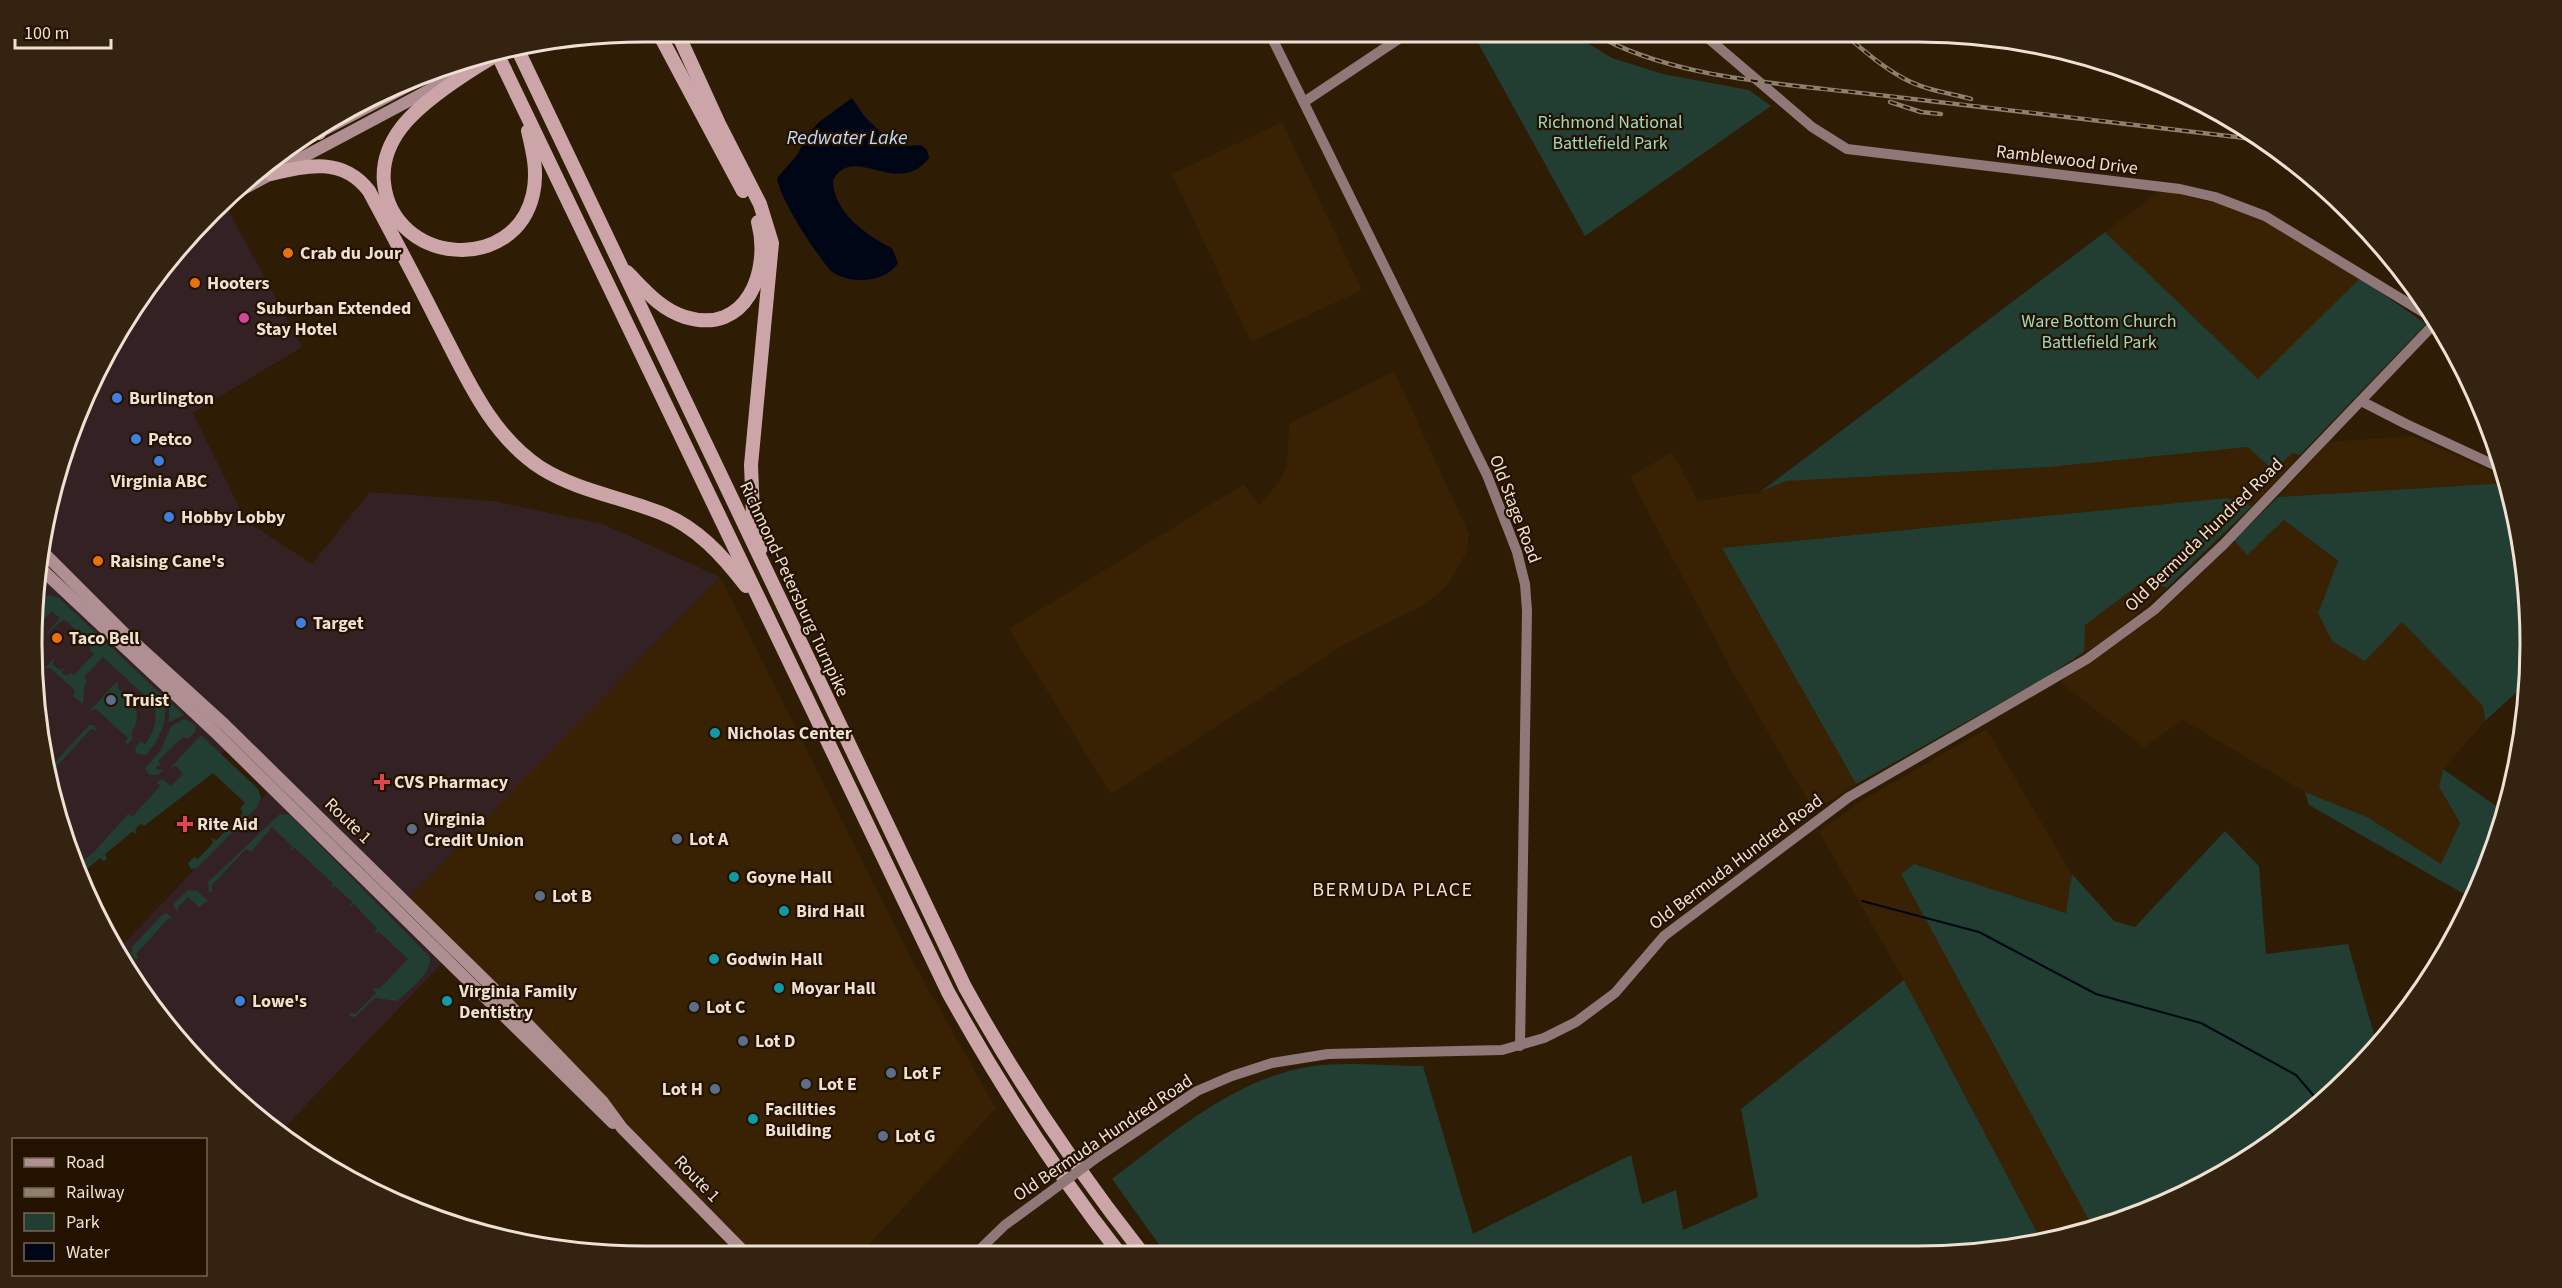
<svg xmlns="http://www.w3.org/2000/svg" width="2562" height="1288" font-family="'Source Sans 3',sans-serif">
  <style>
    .commercial { fill: #342123 }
    .built { fill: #392204 }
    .green { fill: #223d32 }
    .water { fill: #010616 }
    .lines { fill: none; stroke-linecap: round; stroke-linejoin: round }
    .stream { stroke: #010616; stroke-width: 2 }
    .secondary { stroke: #907778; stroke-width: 10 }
    .primary { stroke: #af8f91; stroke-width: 12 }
    .highway { stroke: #cba5a7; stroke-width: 14 }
    .rail-casing { stroke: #8f806d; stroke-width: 4.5 }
    .rail { stroke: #241200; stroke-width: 2; stroke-dasharray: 7; stroke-linecap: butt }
    .secondary-bridge { stroke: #907778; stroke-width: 10 }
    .highway-bridge { stroke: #cba5a7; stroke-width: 14 }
    .food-dot { fill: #e8710a; stroke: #241200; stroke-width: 2 }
    .hotel-dot { fill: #d1479c; stroke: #241200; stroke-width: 2 }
    .shop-dot { fill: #3f7fe0; stroke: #241200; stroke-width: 2 }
    .service-dot { fill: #5c6f8a; stroke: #241200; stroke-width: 2 }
    .culture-dot { fill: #0f9aa8; stroke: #241200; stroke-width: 2 }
    .health-dot { fill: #e0444e; stroke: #241200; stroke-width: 2 }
    .labels { text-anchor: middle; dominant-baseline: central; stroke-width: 4.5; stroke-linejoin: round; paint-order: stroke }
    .park-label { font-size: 18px; fill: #9ed8be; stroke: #241200 }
    .street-label { font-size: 18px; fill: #eee1d3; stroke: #241200 }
    .poi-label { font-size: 18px; font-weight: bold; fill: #eee1d3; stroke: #241200; text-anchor: start }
    .water-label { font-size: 20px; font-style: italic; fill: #c2d9fe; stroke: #241200 }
    .neighbourhood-label { font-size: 20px; letter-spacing: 1.5px; fill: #eee1d3; stroke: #241200 }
    .rim { fill: none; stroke: #eee1d3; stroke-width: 3 }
  </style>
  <rect width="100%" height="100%" fill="#2e1c05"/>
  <polygon class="commercial" points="230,197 227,208 302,347 193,413 246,521 312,564 370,492 493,501 603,524 720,577 407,901 455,950 279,1133 211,1077 158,1017 117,951 267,793 229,747 78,870 52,803 37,724 33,604 43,524 78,410 114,337 184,240"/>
  <g class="built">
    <polygon points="1282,122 1362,290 1251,342 1172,174"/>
    <polygon points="2161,190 2232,207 2277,226 2360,278 2258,379 2105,232"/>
    <polygon points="1394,371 1469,534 1466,553 1447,586 1424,605 1345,644 1111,794 1009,629 1244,484 1259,505 1280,481 1287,466 1289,424"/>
    <polygon points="2412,436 2505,477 2506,483 2278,497 2328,442"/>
    <polygon points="2248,447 2300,455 2252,506 2227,498 1722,548 1856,784 1814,811 1731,669 1630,477 1672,452 1698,501 1760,492 1785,481 2049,467"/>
    <polygon points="2284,520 2338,562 2318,613 2402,622 2483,706 2485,721 2443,769 2439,788 2460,823 2441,865 2367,817 2305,792 2183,720 2144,747 2061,683 2064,677 2234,540 2247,554"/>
    <polygon points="720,577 914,964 996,1108 860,1254 749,1255 406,901"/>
    <polygon points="2145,580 2167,588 2100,644 2084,652 2084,625"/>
    <polygon points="1986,729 2072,874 2067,913 1914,864 1901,874 2092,1226 2041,1240 1904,980 1819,832 1858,803"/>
  </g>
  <g class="green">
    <polygon points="1472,32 1569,32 1612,58 1663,74 1749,90 1771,106 1585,236"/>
    <polygon points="2105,232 2258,379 2360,278 2426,324 2300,455 2292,453 2274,471 2248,447 2049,467 1786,481 1760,492"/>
    <polygon points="2506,483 2525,564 2529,681 2485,721 2483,706 2402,622 2365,661 2332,641 2318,613 2338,561 2284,520 2247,555 2234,540 2278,497"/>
    <polygon points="2227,498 2252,506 2167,588 2145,580 2085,625 2084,652 2048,676 1856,784 1722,548"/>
    <path d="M50 595 58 597 163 696C170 718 160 739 146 755L137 754 135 748 140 741 145 744C154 733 157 721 155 707H150L142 693 103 657 84 677 87 681 84 687 83 704 73 696 75 690 50 668 44 669 54 658 53 664 59 670 65 668 61 672 67 676 70 673 74 675 94 654 90 650 91 644 65 620 60 622 43 638 60 618 52 611 38 626 40 631 34 632C33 618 35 600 50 595Z"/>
    <path d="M118 682V688C134 701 144 715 131 734L133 738 127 745 125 742 128 738 96 709 90 711 114 684Z"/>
    <polygon points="170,702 184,715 169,722 169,703"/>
    <polygon points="185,719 196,725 195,732 188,739 183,737 158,761 161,765 156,767 156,769 163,770 158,775 149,775 145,768 161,750 171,726"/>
    <polygon points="89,725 93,725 97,731 91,729 47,777 46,772"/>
    <polygon points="201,735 258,789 261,798 258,806 197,868 191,869 188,863 194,857 198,859 213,843 211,838 217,840 228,828 226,823 231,825 243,813 240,808 245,803 213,773 144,826 141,824 135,829 137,834 132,832 105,854 107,859 104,861 100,858 80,875 76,866 94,852 128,814 133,816 160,786 157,782 163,779 171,786 183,774 176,766 170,768"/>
    <polygon points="2443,769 2506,813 2472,902 2471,898 2309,805 2305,792 2367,817 2441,864 2460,823 2439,787"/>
    <path d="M280 814 290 815 429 956C435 972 407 991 397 1001L375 998 355 1017 349 1016 351 1012 355 1014 376 993 373 988 379 989 408 959 379 932 374 934 377 929 354 904 349 907 352 902 335 886 331 889 333 884 295 848 290 851 292 846 272 827 251 852 246 849 211 886 213 892H209L208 882Z"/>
    <polygon points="2225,831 2259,866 2266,954 2348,944 2378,1048 2291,1130 2152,1210 2092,1226 1901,874 1914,864 2066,913 2072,874 2114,921 2135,927"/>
    <polygon points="188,890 197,891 208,901 199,907 188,897 178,907 178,913 173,904"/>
    <polygon points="167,913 174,920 169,918 136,954 138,957 135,959 131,954 133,946 162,915"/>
    <path d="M1904 980 2041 1240 1998 1251 1166 1254 1112 1179C1175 1132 1240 1073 1322 1065 1355 1062 1390 1066 1423 1066L1473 1234 1631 1155 1642 1204 1676 1190 1683 1230 1758 1197 1741 1109Z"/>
  </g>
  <path class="water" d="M852 98 865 117 888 139 904 146 921 145 927 150 929 158C897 199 854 142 833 180 833 212 866 235 892 248L898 263C886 283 849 285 831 271 816 254 780 200 777 178L797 155 808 134 819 122Z"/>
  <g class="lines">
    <polyline class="stream" points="1862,901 1979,932 2096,994 2201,1023 2296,1075 2320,1103"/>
    <g class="secondary">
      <polyline points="1269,32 1487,475 1517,552 1525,584 1527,611 1520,1046"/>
      <polyline points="1702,33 1812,127 1847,149 2180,189 2215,197 2265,216 2436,320"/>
      <polyline points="1304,102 1409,32"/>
      <polyline points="2361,401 2406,424 2503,469"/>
      <polyline points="1099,1156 1197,1091 1232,1076 1272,1063 1328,1054 1502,1050 1544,1038 1576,1022 1615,993 1664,936 1849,797 2087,659 2154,610 2224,544 2437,321"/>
      <polyline points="975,1254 1005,1225 1046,1195"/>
    </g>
    <g class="primary">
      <polyline points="272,157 425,77"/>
      <polyline points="232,195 448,80"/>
      <polyline points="40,549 125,634 224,724 491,986 603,1102 622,1128 747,1255"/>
      <polyline points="38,566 214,731 613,1123"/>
    </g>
    <g class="highway">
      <polyline points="658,32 743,191"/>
      <polyline points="677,32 719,124 760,204 772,243 751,465 753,514 761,548"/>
      <path d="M516 46 965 987C1017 1081 1076 1169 1143 1254"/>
      <path d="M511 47C479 64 423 99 401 128 389 144 382 163 384 183 393 265 515 275 533 194 538 172 533 152 528 131"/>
      <path d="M505 70 948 992C999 1084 1055 1171 1120 1254"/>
      <polyline points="416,78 425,77 453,63"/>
      <polyline points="319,133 331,118"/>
      <path d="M271 174C308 165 343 157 369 191 392 234 415 277 437 321 465 374 489 434 541 468 578 491 621 497 661 513 697 527 723 556 746 586"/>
      <path d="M627 272C645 290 660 309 685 317 747 336 771 270 758 222"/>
    </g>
    <defs>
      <g id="rail">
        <path d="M1591 32C1674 81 1792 84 1887 96 2012 110 2137 125 2262 140"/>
        <path d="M1843 33C1862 49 1881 66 1903 78 1924 90 1949 93 1971 99"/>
        <polyline points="1890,102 1921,112 1941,114"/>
      </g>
    </defs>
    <use href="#rail" class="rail-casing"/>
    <use href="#rail" class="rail"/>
    <polyline class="secondary-bridge" points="1046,1195 1099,1156"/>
    <polyline class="highway-bridge" points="496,51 505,70"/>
  </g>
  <g class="food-dot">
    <circle cx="288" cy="253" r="6"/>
    <circle cx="195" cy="283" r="6"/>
    <circle cx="98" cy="561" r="6"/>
    <circle cx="57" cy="638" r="6"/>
  </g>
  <circle class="hotel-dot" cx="244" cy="318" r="6"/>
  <g class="shop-dot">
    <circle cx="117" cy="398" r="6"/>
    <circle cx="136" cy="439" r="6"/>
    <circle cx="159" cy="461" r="6"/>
    <circle cx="169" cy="517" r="6"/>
    <circle cx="301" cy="623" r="6"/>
    <circle cx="240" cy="1001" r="6"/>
  </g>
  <g class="service-dot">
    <circle cx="111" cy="700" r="6"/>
    <circle cx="412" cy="829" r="6"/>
    <circle cx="677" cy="839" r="6"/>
    <circle cx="540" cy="896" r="6"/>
    <circle cx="694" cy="1007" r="6"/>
    <circle cx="743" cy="1041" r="6"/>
    <circle cx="891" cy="1073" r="6"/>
    <circle cx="806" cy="1084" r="6"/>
    <circle cx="715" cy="1089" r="6"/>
    <circle cx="883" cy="1136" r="6"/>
  </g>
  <g class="culture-dot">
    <circle cx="715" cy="733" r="6"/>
    <circle cx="734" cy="877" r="6"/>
    <circle cx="784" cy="911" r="6"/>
    <circle cx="714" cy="959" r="6"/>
    <circle cx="779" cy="988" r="6"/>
    <circle cx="447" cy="1001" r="6"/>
    <circle cx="753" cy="1119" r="6"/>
  </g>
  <g class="health-dot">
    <path d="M379 773h6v6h6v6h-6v6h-6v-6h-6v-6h6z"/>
    <path d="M182 815h6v6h6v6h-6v6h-6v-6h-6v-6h6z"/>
  </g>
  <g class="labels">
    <g class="park-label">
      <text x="1610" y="122">Richmond National<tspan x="1610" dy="21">Battlefield Park</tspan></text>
      <text x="2099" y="321">Ware Bottom Church<tspan x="2099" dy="21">Battlefield Park</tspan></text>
    </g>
    <g class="street-label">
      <text transform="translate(2067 160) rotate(7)">Ramblewood Drive</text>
      <text transform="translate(1515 509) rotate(69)">Old Stage Road</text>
      <text transform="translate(2204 535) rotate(-44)">Old Bermuda Hundred Road</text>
      <text transform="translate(794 589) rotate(65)">Richmond-Petersburg Turnpike</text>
      <text transform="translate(348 821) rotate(44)">Route 1</text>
      <text transform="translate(1736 862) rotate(-37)">Old Bermuda Hundred Road</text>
      <text transform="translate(1103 1138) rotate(-34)">Old Bermuda Hundred Road</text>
      <text transform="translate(697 1179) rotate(46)">Route 1</text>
    </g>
    <g class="poi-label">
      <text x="300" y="253">Crab du Jour</text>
      <text x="207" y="283">Hooters</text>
      <text x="256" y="308">Suburban Extended<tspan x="256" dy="21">Stay Hotel</tspan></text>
      <text x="129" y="398">Burlington</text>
      <text x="148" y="439">Petco</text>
      <text x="159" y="481" text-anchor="middle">Virginia ABC</text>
      <text x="181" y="517">Hobby Lobby</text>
      <text x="110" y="561">Raising Cane's</text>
      <text x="313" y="623">Target</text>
      <text x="69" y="638">Taco Bell</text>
      <text x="123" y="700">Truist</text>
      <text x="727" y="733">Nicholas Center</text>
      <text x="394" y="782">CVS Pharmacy</text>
      <text x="424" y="819">Virginia<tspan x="424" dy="21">Credit Union</tspan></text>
      <text x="197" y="824">Rite Aid</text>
      <text x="689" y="839">Lot A</text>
      <text x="746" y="877">Goyne Hall</text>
      <text x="552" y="896">Lot B</text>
      <text x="796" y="911">Bird Hall</text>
      <text x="726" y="959">Godwin Hall</text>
      <text x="791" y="988">Moyar Hall</text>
      <text x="459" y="991">Virginia Family<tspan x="459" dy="21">Dentistry</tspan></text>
      <text x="252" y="1001">Lowe's</text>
      <text x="706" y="1007">Lot C</text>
      <text x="755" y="1041">Lot D</text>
      <text x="903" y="1073">Lot F</text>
      <text x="818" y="1084">Lot E</text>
      <text x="703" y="1089" text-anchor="end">Lot H</text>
      <text x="765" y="1109">Facilities<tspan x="765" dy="21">Building</tspan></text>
      <text x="895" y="1136">Lot G</text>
    </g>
    <g class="water-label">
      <text x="847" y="138">Redwater Lake</text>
    </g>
    <g class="neighbourhood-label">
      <text x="1393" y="890">BERMUDA PLACE</text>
    </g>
  </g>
  <path d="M0 0H2562V1288H0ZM644 42H1918A602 602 0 0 1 2520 644V644A602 602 0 0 1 1918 1246H644A602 602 0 0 1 42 644V644A602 602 0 0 1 644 42Z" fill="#342311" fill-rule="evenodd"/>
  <path class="rim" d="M644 42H1918A602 602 0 0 1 2520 644V644A602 602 0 0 1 1918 1246H644A602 602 0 0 1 42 644V644A602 602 0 0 1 644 42Z"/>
  <rect x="12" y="1138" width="195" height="138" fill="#241200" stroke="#756554" stroke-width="1.5"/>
  <rect x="24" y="1158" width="30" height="9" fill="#af8f91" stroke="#756554" stroke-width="1.5"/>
  <text x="66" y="1168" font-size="18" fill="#eee1d3">Road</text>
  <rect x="24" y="1188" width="30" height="9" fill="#8f806d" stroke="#756554" stroke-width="1.5"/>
  <text x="66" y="1198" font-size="18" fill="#eee1d3">Railway</text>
  <rect x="24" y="1213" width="30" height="18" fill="#223d32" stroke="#756554" stroke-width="1.5"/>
  <text x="66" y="1228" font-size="18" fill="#eee1d3">Park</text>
  <rect x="24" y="1243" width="30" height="18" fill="#010616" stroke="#756554" stroke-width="1.5"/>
  <text x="66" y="1258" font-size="18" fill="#eee1d3">Water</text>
  <path d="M15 39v9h96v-9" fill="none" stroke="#eee1d3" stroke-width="3"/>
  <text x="24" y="39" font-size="18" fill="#eee1d3" stroke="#241200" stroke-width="4.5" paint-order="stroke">100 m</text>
</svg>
